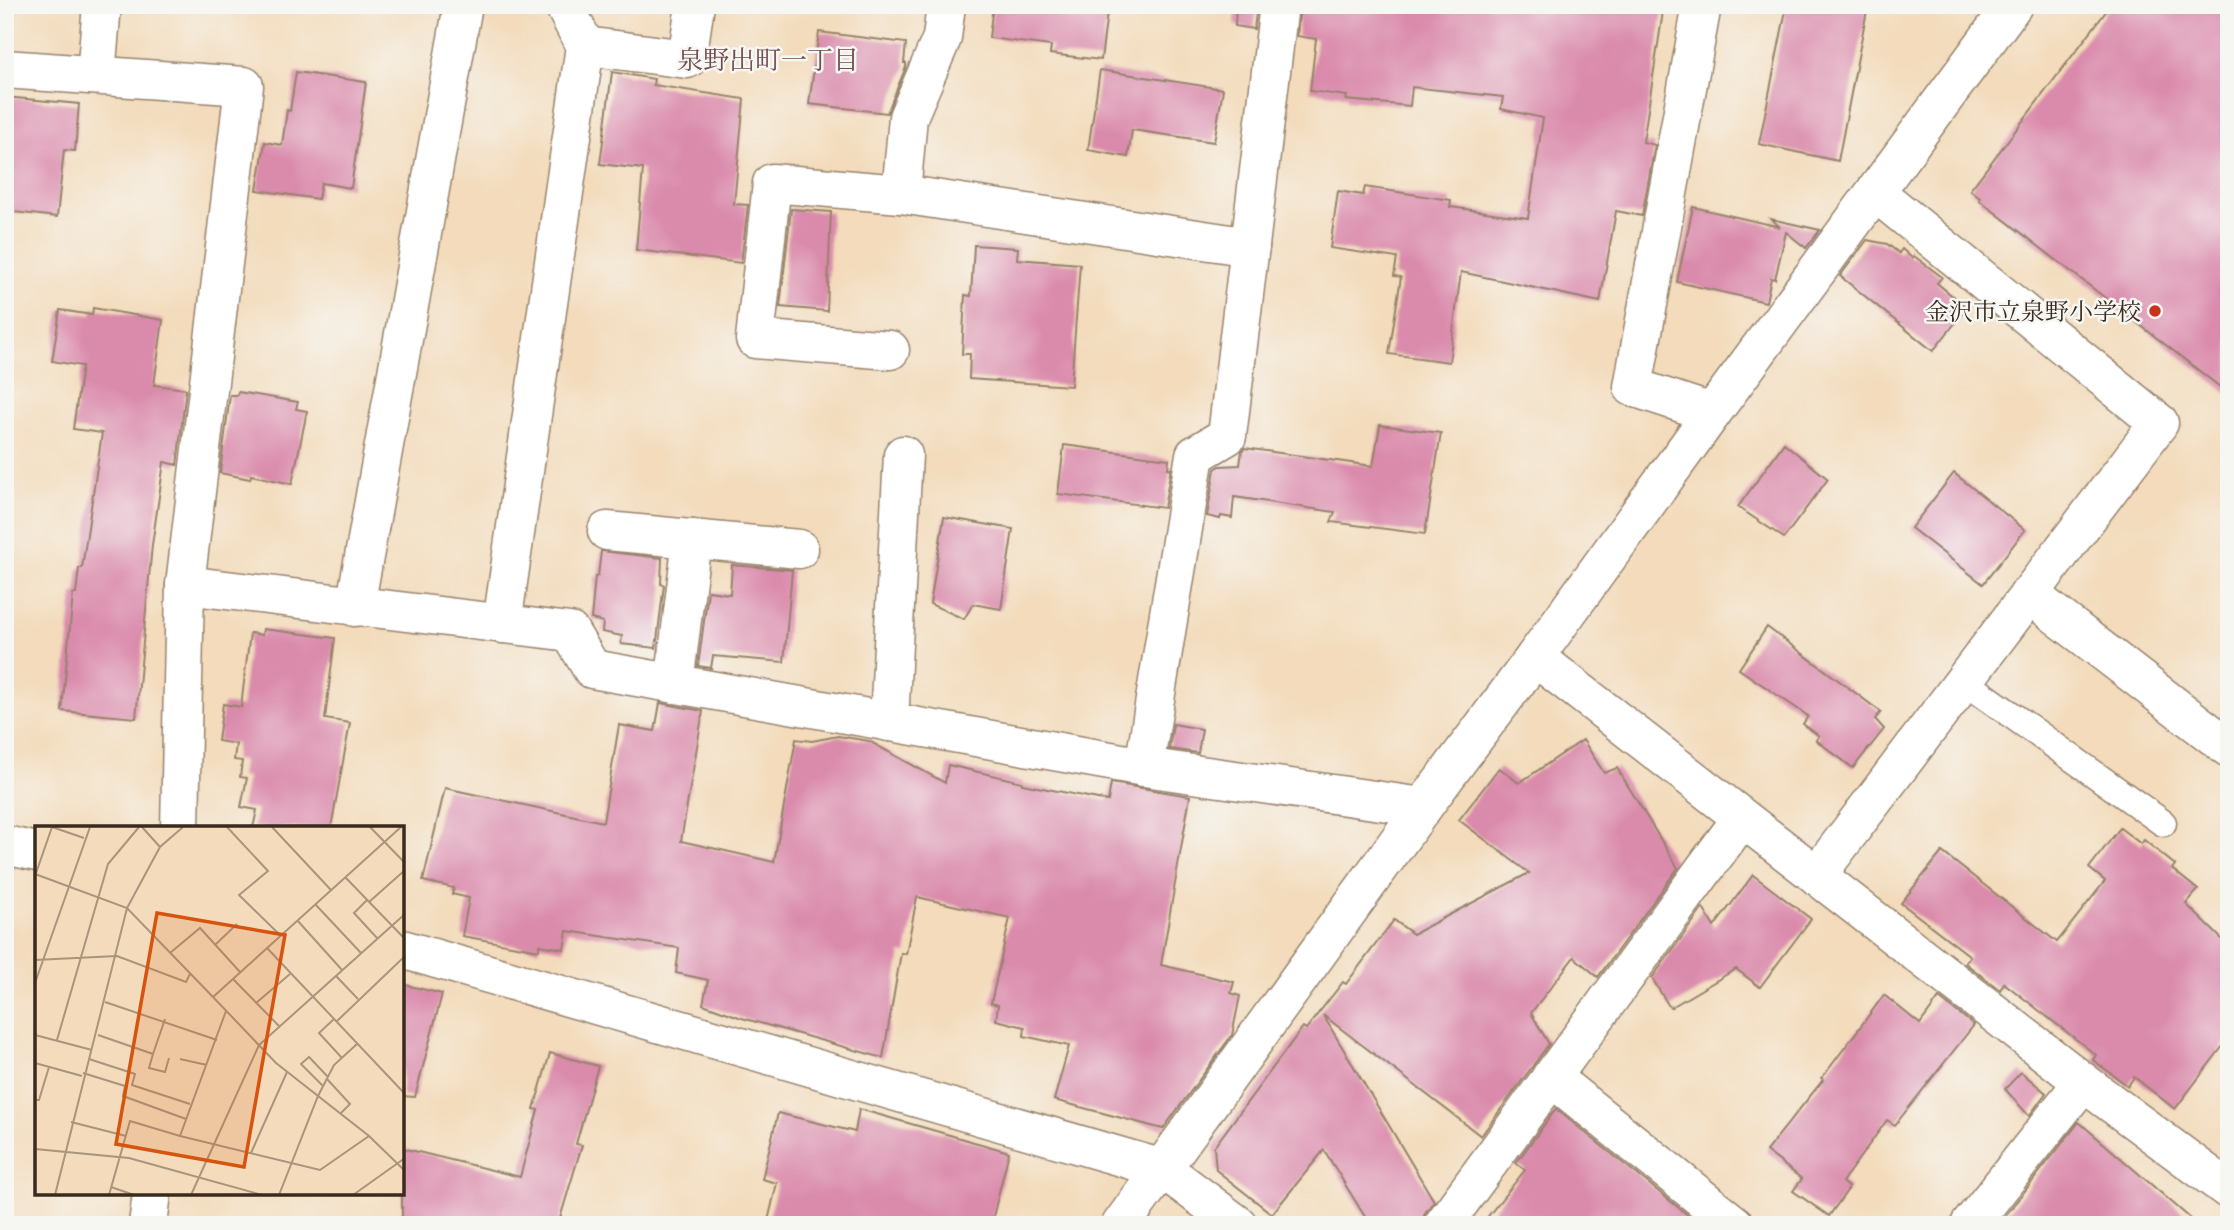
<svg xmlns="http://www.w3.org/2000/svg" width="2234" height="1230" font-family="'Gentium Book Plus','Noto Serif JP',serif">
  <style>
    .building { fill: #da8aab }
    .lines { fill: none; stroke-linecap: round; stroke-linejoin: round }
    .service-casing { stroke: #97826c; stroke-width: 29 }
    .minor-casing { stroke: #97826c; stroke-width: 41 }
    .service { stroke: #fff; stroke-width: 26 }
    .minor { stroke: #fff; stroke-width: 38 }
    .poi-dot { fill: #c8321e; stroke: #f6f6f2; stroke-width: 2.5 }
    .labels { text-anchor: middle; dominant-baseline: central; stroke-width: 5; stroke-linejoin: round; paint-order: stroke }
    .poi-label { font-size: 24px; fill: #3b2a1e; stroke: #f6f6f2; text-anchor: end }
    .neighbourhood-label { font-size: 26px; fill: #734c4f; stroke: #f6f6f2 }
    .inset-road { fill: none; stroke: #a9947c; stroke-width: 2 }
    .view { fill: #d7540e; fill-opacity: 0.15; stroke: #d7540e; stroke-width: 3.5 }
    .inset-edge { fill: none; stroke: #3b2a1e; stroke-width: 3.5 }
  </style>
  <rect width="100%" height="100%" fill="#f6f6f2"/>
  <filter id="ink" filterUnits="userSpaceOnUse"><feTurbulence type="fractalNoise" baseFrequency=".0143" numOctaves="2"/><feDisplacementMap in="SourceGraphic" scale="14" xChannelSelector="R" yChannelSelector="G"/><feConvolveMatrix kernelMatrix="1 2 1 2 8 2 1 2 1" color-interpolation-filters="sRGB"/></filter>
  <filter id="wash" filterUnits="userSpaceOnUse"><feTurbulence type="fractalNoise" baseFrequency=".00686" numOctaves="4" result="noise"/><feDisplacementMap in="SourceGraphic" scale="28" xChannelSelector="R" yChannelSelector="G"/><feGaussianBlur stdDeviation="1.57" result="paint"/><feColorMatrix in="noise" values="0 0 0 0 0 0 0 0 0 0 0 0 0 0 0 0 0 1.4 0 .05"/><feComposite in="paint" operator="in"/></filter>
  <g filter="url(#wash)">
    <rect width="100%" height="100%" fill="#f3dbbb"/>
    <g id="blocks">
      <g class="building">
        <polygon points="993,5 1108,5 1101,60 1050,54 1051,46 989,38"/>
        <polygon points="1236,5 1257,5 1254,29 1235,26"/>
        <polygon points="1300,5 1664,5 1643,142 1655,145 1642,216 1616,211 1600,302 1461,272 1449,362 1389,354 1401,277 1394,276 1397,258 1330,248 1338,191 1363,195 1365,187 1451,200 1450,207 1528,218 1543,118 1501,109 1503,97 1412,87 1410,106 1346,100 1347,96 1310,91 1316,39 1297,36"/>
        <polygon points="1787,5 1868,5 1838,161 1759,144"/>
        <polygon points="2111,5 2229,5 2229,394 1979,200 1980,198 1970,190"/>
        <polygon points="819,32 906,43 904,63 906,63 906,67 887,113 809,104"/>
        <polygon points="1100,70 1223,89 1214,142 1132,130 1128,157 1088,150"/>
        <polygon points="296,72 366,82 351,188 321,183 318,199 257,190 265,142 282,145 287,110 290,111"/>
        <polygon points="612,72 654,79 653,85 744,99 734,204 748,205 741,263 636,250 643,169 600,164"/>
        <polygon points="5,97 79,104 75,151 64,150 57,217 5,211"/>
        <polygon points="1693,207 1780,227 1771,219 1820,230 1806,248 1786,232 1775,279 1771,278 1766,302 1677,282"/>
        <polygon points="791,209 831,212 827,311 780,307"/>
        <polygon points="1867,240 1887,244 1899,253 1902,249 1912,258 1914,256 1942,277 1937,283 1967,308 1933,351 1840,276"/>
        <polygon points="974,245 1018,248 1017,259 1080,264 1071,386 969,379 970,354 962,354 965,295 971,296"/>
        <polygon points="93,308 163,320 154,385 186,389 177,465 164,462 152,545 136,718 62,711 73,594 76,594 79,568 82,568 102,433 73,429 82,366 52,361 60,310 92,315"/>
        <polygon points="238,392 298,402 296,409 307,411 292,484 251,475 250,479 220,473 230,395 237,395"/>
        <polygon points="1380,425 1441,433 1425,534 1331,522 1335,512 1234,497 1232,518 1221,516 1220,519 1207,516 1215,469 1220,466 1240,465 1242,451 1245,448 1373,466"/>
        <polygon points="1784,443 1828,479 1784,538 1738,507"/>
        <polygon points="1064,445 1169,459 1168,468 1171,468 1164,508 1058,494"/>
        <polygon points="1954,473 2025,530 1983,584 1911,528"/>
        <polygon points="944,517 1013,529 1001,609 973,604 964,619 930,604"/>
        <polygon points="601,551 662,558 661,584 664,585 656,648 621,644 622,636 602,632 603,622 591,619 595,577 598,576"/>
        <polygon points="732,565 792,570 784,662 713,656 711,668 698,666 708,591 730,594"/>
        <polygon points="1767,627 1881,712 1875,719 1884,729 1853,768 1816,740 1819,736 1803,724 1808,716 1739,669"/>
        <polygon points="263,629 335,638 325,719 350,723 331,828 253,828 257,810 241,807 247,778 240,777 242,761 234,760 236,744 218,741 223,704 241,707 250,633 262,635"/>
        <polygon points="660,703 703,711 681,841 774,862 796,739 812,741 838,736 869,741 945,783 948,765 1022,782 1022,784 1108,801 1111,783 1190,796 1161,965 1234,982 1231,993 1240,996 1232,1035 1163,1129 1054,1100 1069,1046 1024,1036 1025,1027 996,1020 998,1005 991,1003 1010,918 917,897 906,954 901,953 883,1058 742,1018 703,1004 708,980 676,973 679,948 567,931 564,949 539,945 539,950 462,936 469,898 452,894 454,888 423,881 445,788 603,822 619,725 655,731"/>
        <polygon points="1173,724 1202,729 1198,753 1169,749"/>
        <polygon points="1583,740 1604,773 1617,768 1678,868 1598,977 1574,957 1531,1013 1549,1044 1481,1136 1323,1015 1434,1201 1425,1213 1421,1225 1370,1225 1324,1150 1272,1214 1216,1170 1214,1147 1303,1027 1306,1029 1343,982 1346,984 1394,920 1413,934 1529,873 1459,820 1499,768 1519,783"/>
        <polygon points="2120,828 2141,844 2144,840 2175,865 2172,869 2198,890 2186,904 2229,946 2229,1038 2175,1109 2134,1077 2128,1086 2093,1060 2096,1055 2004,983 2000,990 1965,963 1970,956 1901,903 1942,852 2057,942 2105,881 2089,868"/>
        <polygon points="1753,875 1811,919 1760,987 1736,969 1670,1008 1652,978 1703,908 1714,927"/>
        <polygon points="402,984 442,994 415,1097 402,1096"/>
        <polygon points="1884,995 1920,1024 1939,998 1974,1025 1895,1125 1887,1120 1842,1182 1849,1188 1829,1216 1793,1191 1802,1179 1766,1151 1823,1080 1822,1078"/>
        <polygon points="550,1053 598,1066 576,1144 582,1145 558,1225 402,1225 402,1148 520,1177 538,1110 534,1109"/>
        <polygon points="2021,1072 2046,1093 2029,1116 2005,1089"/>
        <polygon points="859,1109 1009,1152 991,1225 767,1225 777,1183 762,1179 778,1113 855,1132"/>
        <polygon points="1556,1109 1700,1225 1481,1225 1525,1170 1516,1163"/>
        <polygon points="2079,1122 2198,1225 1998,1225"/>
      </g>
    </g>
  </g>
  <g filter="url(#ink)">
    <use href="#blocks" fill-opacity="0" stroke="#97826c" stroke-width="2"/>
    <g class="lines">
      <defs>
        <polyline id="service" points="1964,681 2163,823"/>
        <g id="minor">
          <polyline points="564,5 585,46"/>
          <polyline points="1702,5 1633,387 1712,413"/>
          <polyline points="2013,5 1712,413 1535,657 2083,1082 2229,1190"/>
          <polyline points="5,69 244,86 185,585"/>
          <polyline points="96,75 102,5"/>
          <polyline points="901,194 1250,247"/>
          <polyline points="890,350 755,339 772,183 901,194 908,117 942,38 946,5"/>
          <polyline points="607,531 799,549"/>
          <polyline points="2029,594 2229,748"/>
          <polyline points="355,607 463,5"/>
          <polyline points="502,624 585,46 687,59 695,5"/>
          <polyline points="674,684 692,539"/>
          <polyline points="889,722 903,455"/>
          <polyline points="1144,767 1195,455 1227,436 1279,5"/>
          <polyline points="180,828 185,585 570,632 592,669 1144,767 1423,807"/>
          <polyline points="5,845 37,852"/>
          <polyline points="1817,875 2159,423 1875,192"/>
          <polyline points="402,949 1163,1169 1238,1225"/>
          <polyline points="1551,1077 1735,1225"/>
          <polyline points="148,1225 152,1193"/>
          <polyline points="1121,1225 1423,807 1535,657"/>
          <polyline points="1443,1225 1742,818"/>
          <polyline points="1970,1225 2083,1082"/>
        </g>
      </defs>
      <use href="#service" class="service-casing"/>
      <use href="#minor" class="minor-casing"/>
      <use href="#service" class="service"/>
      <use href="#minor" class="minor"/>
    </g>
  </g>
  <circle class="poi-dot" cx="2155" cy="311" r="7"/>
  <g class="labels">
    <g class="poi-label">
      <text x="2141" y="311">金沢市立泉野小学校</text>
    </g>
    <g class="neighbourhood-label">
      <text x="768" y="59">泉野出町一丁目</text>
    </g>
  </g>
  <g transform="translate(35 826)">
    <rect width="369" height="369" fill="#f3dbbb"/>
    <path class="inset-road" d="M17 1 49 12M107 1 125 21M192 1 233 45 204 69 245 109M237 1 296 64M335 1 370 37M0 48 92 82 178 171 366 1M0 50 17 1M311 52 370 113M332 74 319 87 342 112M334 76 370 44M280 78 326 127M262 94 307 144M180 119 202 98M232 122 370 268M135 127 165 102 205 146M0 134 82 130 151 156 155 148M301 150 323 173M198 153 244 200M0 157 55 1M178 171 241 237 334 310 285 344 145 310 191 185M70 176 182 214M221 177 255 148M299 193 284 207 307 232M301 196 370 130M0 209 57 224M63 209 118 228 114 242 130 246 134 232M22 214 73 38 104 1M118 228 130 193M54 233 100 248 97 259 155 278M145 233 172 239M0 237 47 250M48 247 90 260 88 270 151 293M292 253 315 278 305 288M288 260 266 238 274 231 293 251M0 274H4L14 241M36 296 91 310M334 310 370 345M0 323 94 332 227 369M216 327 252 246M76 361 99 369M20 369 92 82 125 21 148 1M74 369 95 295 145 310M156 369 224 219 370 88M244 369 283 270 299 239 322 218M318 369 370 332"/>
    <path class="view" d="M122 87 250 109 209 341 81 318Z"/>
    <rect width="369" height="369" class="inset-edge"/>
  </g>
  <rect width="2234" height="1230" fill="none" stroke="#f6f6f2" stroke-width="28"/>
</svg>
